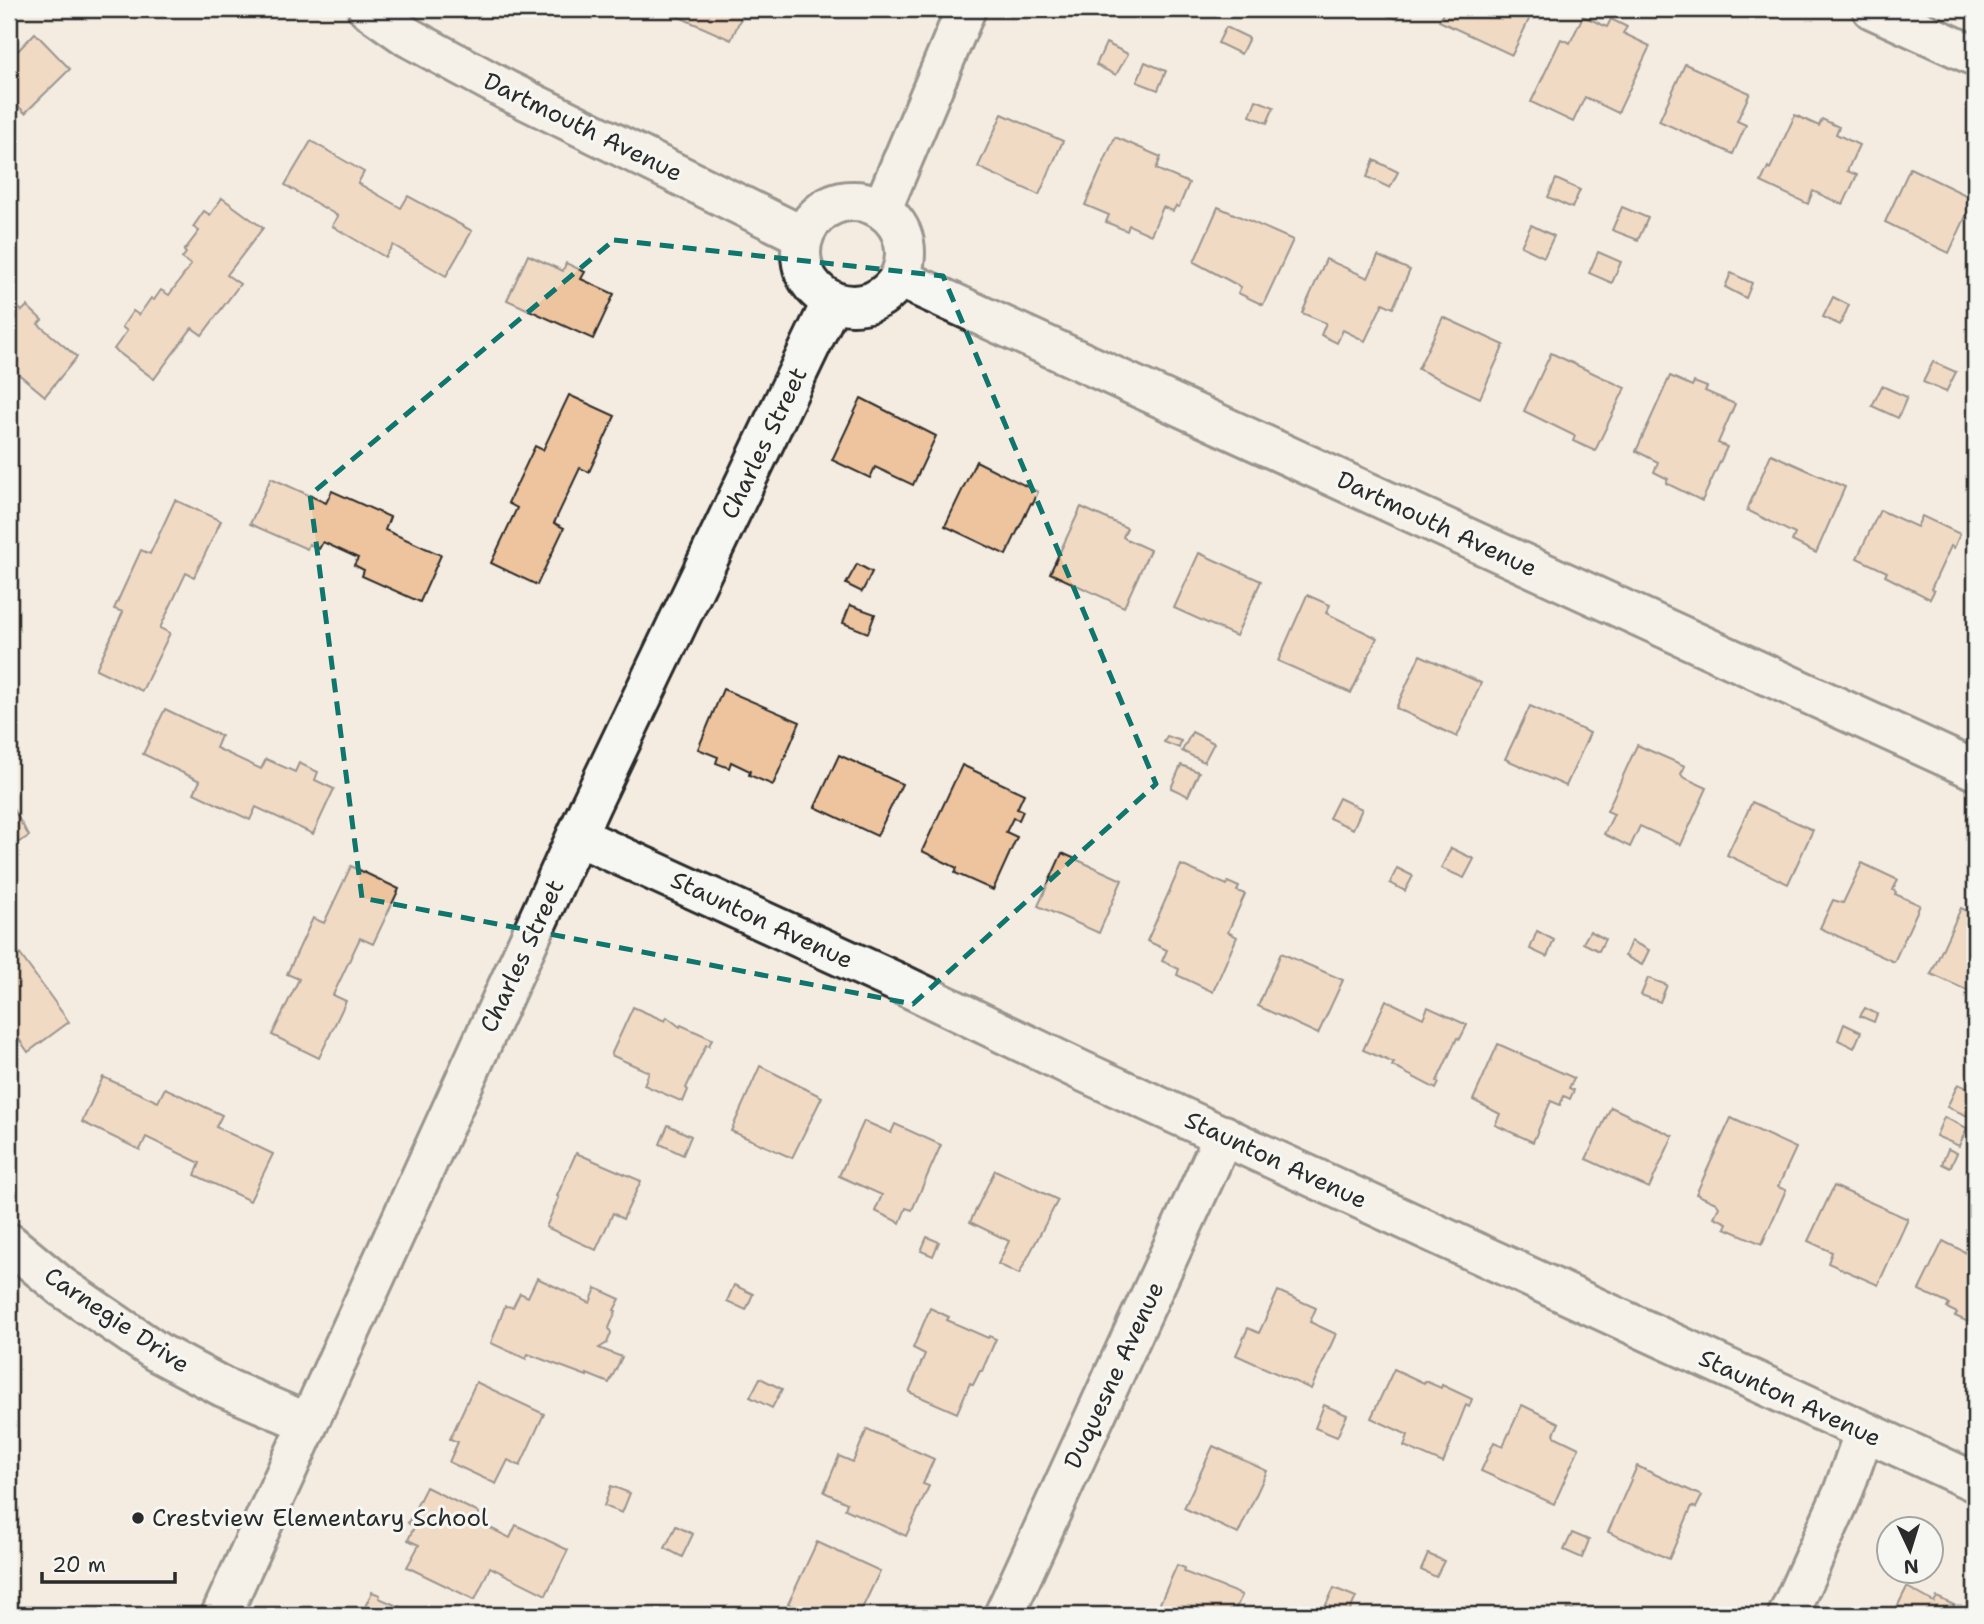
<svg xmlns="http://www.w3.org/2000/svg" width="1984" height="1624" font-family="'Shantell Sans',sans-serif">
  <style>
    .building { fill: #edc49d; stroke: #2b2b2b; stroke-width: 2 }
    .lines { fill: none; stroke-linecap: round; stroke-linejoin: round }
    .minor-casing { stroke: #2b2b2b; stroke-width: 44 }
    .minor { stroke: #f6f6f2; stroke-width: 38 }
    .marked { fill: none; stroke: #0f766e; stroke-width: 5; stroke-dasharray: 14 9; stroke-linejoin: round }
    .poi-dot { fill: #2b2b2b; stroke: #f6f6f2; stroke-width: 2.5 }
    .labels { text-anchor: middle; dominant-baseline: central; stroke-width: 6; stroke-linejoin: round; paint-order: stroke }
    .street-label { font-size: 24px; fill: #2b2b2b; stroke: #f6f6f2 }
    .poi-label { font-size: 24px; fill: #2b2b2b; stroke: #f6f6f2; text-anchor: start }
  </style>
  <rect width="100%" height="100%" fill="#f4ece1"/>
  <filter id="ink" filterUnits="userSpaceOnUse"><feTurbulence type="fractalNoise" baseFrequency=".0143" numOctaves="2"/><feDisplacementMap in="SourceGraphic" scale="14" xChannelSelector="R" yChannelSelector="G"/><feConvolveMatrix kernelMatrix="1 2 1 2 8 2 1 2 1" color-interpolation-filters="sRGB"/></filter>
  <g filter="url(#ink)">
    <g class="building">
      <polygon points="661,9 745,9 731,40"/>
      <polygon points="1371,9 1401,9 1397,19"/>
      <polygon points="1445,9 1534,9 1512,55 1439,21"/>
      <polygon points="1583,16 1607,27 1611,19 1627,27 1623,33 1650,46 1618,113 1585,97 1573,122 1531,102 1561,39 1570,43"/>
      <polygon points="1226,27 1249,38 1241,54 1218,43"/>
      <polygon points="35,33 70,69 25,113 15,103 9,110 9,60"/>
      <polygon points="1106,43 1128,54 1116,75 1096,65"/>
      <polygon points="1145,62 1166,71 1158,90 1137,82"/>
      <polygon points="1685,64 1750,93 1737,121 1746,125 1733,154 1659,121"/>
      <polygon points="1256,100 1274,107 1267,123 1250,116"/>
      <polygon points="1002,114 1063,141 1039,195 978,167"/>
      <polygon points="1795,115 1819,126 1822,119 1839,127 1836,134 1859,145 1847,171 1857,175 1843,205 1813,191 1808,204 1761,182 1768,167 1770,169"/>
      <polygon points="1115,137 1161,157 1156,169 1189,183 1179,207 1176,206 1173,211 1163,207 1151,235 1129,225 1127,231 1106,222 1109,215 1085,205"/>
      <polygon points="311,141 364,172 358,183 401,208 408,196 472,231 446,276 393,245 385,257 332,226 338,216 285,185"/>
      <polygon points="1374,160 1398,172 1390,188 1367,177"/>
      <polygon points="1910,168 1974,199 1949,253 1885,222"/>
      <polygon points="1556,179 1580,190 1572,208 1548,197"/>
      <polygon points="222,198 263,228 227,275 240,284 202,335 192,328 154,379 114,349 127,331 122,327 133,311 139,315 151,298 154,300 161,290 169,295 191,265 182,258 186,253 184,251 199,231 193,227 204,211 210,215"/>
      <polygon points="1218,207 1293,240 1263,305 1238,293 1241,287 1194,262"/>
      <polygon points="1622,207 1648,218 1638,240 1612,230"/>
      <polygon points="1531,225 1554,236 1544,257 1521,246"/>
      <polygon points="1598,252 1621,262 1612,283 1589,273"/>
      <polygon points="528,255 563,271 566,263 585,272 581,279 614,294 593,339 507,300"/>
      <polygon points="1378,256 1410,270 1393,308 1383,303 1365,341 1343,330 1337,343 1321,335 1326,323 1302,313 1326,259 1368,278"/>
      <polygon points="1731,273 1752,283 1746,298 1725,287"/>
      <polygon points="1833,297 1849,305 1840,325 1823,317"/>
      <polygon points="9,300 22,311 27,306 42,320 38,324 77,357 45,396 9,366"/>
      <polygon points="1443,317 1504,345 1480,398 1418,369"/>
      <polygon points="1551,353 1625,388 1595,451 1573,441 1575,436 1524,411"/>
      <polygon points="1933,362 1956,372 1946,392 1923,382"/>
      <polygon points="1670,376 1692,386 1694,382 1707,387 1705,391 1735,404 1718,443 1727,447 1702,501 1666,483 1668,479 1654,472 1658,462 1636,451"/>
      <polygon points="1882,386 1907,397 1898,418 1872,406"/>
      <polygon points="569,395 615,416 589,472 580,468 554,523 564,528 537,585 491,563 517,508 508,503 535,446 543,450"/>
      <polygon points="861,398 936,436 913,485 875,467 870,478 832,460"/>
      <polygon points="1771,454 1845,487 1816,553 1792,541 1795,534 1747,510"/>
      <polygon points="976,461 1038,492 1033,504 1031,503 1006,555 945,526"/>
      <polygon points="271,478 326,503 332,491 390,517 385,530 441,555 420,602 362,576 364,570 354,565 358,558 323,542 319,549 309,544 307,549 250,524"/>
      <polygon points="175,500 221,521 194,577 186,573 160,628 170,633 142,691 96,669 123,612 114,609 141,550 150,554"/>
      <polygon points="1081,507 1127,528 1123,537 1126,539 1150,550 1124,607 1050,573"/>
      <polygon points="1880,510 1917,527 1922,516 1960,534 1954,548 1951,546 1931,589 1934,591 1930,599 1885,576 1887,572 1857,558"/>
      <polygon points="1199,553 1261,581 1236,636 1174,608"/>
      <polygon points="857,564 872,572 862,592 846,584"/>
      <polygon points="1307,595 1330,605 1326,613 1377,638 1351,693 1278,661"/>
      <polygon points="850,605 875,614 868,633 843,623"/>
      <polygon points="1420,655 1481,683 1457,737 1396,708"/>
      <polygon points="723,689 800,722 773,785 749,775 750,771 731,762 729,768 716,763 718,757 698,749"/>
      <polygon points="1530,706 1590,733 1566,786 1505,759"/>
      <polygon points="165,709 221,736 216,748 261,769 266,759 295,772 299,763 318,772 315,780 334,789 313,834 256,807 250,820 194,793 200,781 143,754"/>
      <polygon points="1192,732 1214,743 1204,762 1182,751"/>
      <polygon points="1167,736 1181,741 1179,748 1164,742"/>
      <polygon points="1637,745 1685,766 1681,774 1683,777 1707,788 1681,845 1640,826 1630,847 1604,834 1614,814 1607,811"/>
      <polygon points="839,755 902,784 877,836 815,807"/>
      <polygon points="962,765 1024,794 1017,809 1023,811 1019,820 1013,818 1006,832 1017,837 993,890 955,873 957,868 922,851"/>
      <polygon points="1181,765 1199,772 1188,796 1171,788"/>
      <polygon points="1339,798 1362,809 1353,829 1329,818"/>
      <polygon points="9,802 29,836 9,848"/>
      <polygon points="1752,802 1813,830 1788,884 1727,855"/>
      <polygon points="1451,848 1474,859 1464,878 1441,868"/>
      <polygon points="1062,853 1122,880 1099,933 1038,906"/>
      <polygon points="1862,863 1898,880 1893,890 1896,892 1895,894 1920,905 1894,962 1820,928 1833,900 1843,903"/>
      <polygon points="1181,865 1227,885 1228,882 1239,887 1237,891 1245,894 1228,932 1237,937 1213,992 1177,975 1179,969 1162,961 1167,950 1147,941"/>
      <polygon points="351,866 399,889 373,944 360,938 333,995 346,1001 319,1058 272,1035 299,979 287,974 313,918 324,923"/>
      <polygon points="1397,868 1413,876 1405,891 1390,883"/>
      <polygon points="1961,908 1975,915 1975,994 1931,974"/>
      <polygon points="1537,931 1554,940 1547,957 1530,949"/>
      <polygon points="1590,931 1605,939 1599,951 1583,943"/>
      <polygon points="1631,941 1649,950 1642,965 1625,956"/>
      <polygon points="14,946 69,1022 28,1052 9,1025 9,950"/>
      <polygon points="1281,953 1343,980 1318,1034 1258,1006"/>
      <polygon points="1648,978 1667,985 1660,1002 1641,995"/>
      <polygon points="1386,1000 1423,1018 1428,1007 1467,1025 1460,1039 1457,1038 1437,1081 1439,1083 1436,1089 1392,1066 1394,1063 1363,1050"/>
      <polygon points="633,1007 665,1021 667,1017 680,1027 681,1025 712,1039 709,1046 706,1045 686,1088 688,1090 683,1102 644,1085 649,1072 611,1055"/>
      <polygon points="1865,1008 1877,1014 1874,1022 1860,1016"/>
      <polygon points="1844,1024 1861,1032 1854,1048 1838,1040"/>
      <polygon points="1498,1044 1574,1078 1569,1088 1574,1090 1570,1099 1564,1096 1560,1105 1551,1101 1533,1142 1495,1125 1500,1114 1473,1100"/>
      <polygon points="760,1066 822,1097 792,1158 731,1131"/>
      <polygon points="103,1077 158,1102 165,1088 222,1115 216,1127 273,1154 250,1201 195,1175 200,1163 146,1137 140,1150 82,1122"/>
      <polygon points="1958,1084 1975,1092 1975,1104 1970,1117 1947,1107"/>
      <polygon points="1611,1107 1673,1136 1649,1188 1586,1159"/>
      <polygon points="1944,1117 1967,1128 1959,1146 1936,1136"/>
      <polygon points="1731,1118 1796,1148 1778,1187 1786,1190 1762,1244 1725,1228 1727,1223 1714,1217 1719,1207 1716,1203 1696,1194"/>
      <polygon points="864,1121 891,1133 895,1124 941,1145 912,1210 906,1208 900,1223 875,1211 882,1195 839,1176"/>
      <polygon points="668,1125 691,1136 683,1155 660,1144"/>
      <polygon points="1948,1149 1957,1153 1950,1168 1942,1164"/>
      <polygon points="576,1153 641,1181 623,1219 613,1213 596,1250 546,1227 559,1197 557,1196"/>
      <polygon points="995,1170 1058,1200 1019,1274 998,1264 1009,1241 970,1222"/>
      <polygon points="1834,1186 1908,1219 1878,1285 1828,1263 1832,1252 1808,1241"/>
      <polygon points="927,1237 939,1242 933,1256 921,1251"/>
      <polygon points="1943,1241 1975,1257 1975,1325 1955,1316 1957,1313 1947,1308 1949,1304 1919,1290"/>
      <polygon points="537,1278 590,1303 596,1288 620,1299 614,1310 616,1311 609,1328 611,1333 607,1343 599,1348 622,1357 609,1383 587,1374 587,1376 528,1354 526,1359 491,1343 505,1306 513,1307 520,1293 528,1297"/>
      <polygon points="734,1285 753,1294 746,1310 727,1301"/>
      <polygon points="1278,1291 1316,1308 1310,1322 1336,1334 1311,1389 1236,1355 1248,1328 1259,1333"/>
      <polygon points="930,1308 949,1317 947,1320 988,1338 989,1336 996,1339 982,1371 980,1371 973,1385 970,1383 957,1413 909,1392 925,1354 913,1348"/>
      <polygon points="1394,1369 1424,1383 1425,1381 1441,1388 1442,1385 1472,1399 1469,1407 1466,1405 1443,1463 1404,1446 1408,1435 1371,1418"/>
      <polygon points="760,1378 782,1389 772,1408 750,1397"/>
      <polygon points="476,1382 544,1414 520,1466 508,1460 496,1484 449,1462 458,1442 450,1439"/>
      <polygon points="1324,1405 1347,1415 1337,1437 1315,1428"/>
      <polygon points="1522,1405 1559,1423 1554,1434 1556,1437 1579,1448 1554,1504 1481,1471 1494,1442 1503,1446"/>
      <polygon points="867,1429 934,1459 923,1484 929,1486 906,1536 845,1509 847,1503 824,1492 839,1456 853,1462"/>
      <polygon points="1213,1446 1267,1471 1238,1534 1184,1508"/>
      <polygon points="1637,1466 1702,1496 1696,1508 1692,1506 1669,1559 1608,1532"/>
      <polygon points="611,1486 630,1493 622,1513 604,1506"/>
      <polygon points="426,1487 479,1513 476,1521 510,1538 516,1525 568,1550 546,1595 490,1567 475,1600 407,1567 419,1545 408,1540 414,1527 408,1523"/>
      <polygon points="676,1526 693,1534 682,1557 665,1548"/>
      <polygon points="1572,1533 1589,1540 1582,1558 1564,1550"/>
      <polygon points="817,1542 880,1571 859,1615 814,1615 788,1604"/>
      <polygon points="1428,1554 1444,1561 1436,1577 1421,1570"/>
      <polygon points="1177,1565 1185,1568 1184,1572 1242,1595 1233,1615 1161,1615 1162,1612 1157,1610"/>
      <polygon points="1907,1587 1934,1602 1937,1597 1954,1605 1951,1612 1957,1615 1893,1615"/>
      <polygon points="1334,1588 1356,1597 1348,1615 1338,1615 1324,1609"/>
      <polygon points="372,1592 380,1595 379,1598 418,1615 361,1615"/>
      <polygon points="1568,1608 1584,1615 1565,1615"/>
    </g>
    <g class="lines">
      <defs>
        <g id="minor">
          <polyline points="368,9 408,37 506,90 803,236"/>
          <polyline points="1872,9 1975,56"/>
          <circle cx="853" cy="253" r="52"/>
          <polyline points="882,209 966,9"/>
          <polyline points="899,278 1975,770"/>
          <polyline points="577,836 903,985 1082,1071 1975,1482"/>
          <polyline points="9,1243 62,1287 157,1352 223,1387 308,1423"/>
          <polyline points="221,1615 591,804 832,301"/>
          <polyline points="1004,1615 1224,1135"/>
          <polyline points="1788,1615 1842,1495 1864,1433"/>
        </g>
      </defs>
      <use href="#minor" class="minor-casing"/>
      <use href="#minor" class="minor"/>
    </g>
  </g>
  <path d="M0 0H1984V1624H0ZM614 240 943 276 1156 784 913 1004 362 898 310 495Z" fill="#f4ece1" fill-opacity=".55" fill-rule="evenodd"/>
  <path class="marked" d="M614 240 943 276 1156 784 913 1004 362 898 310 495Z"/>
  <circle class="poi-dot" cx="138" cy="1518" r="7"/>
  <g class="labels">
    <g class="street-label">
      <text transform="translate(583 127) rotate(26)">Dartmouth Avenue</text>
      <text transform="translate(764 443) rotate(-64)">Charles Street</text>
      <text transform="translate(1437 524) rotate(25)">Dartmouth Avenue</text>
      <text transform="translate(762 920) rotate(25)">Staunton Avenue</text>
      <text transform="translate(522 956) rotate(-65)">Charles Street</text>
      <text transform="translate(1276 1160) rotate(25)">Staunton Avenue</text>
      <text transform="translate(117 1320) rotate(34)">Carnegie Drive</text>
      <text transform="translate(1114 1375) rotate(-65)">Duquesne Avenue</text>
      <text transform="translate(1790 1398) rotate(25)">Staunton Avenue</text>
    </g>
    <g class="poi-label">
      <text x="152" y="1518">Crestview Elementary School</text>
    </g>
  </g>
  <rect width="1984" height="1624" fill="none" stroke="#f6f6f2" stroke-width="35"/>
  <rect x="18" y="18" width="1949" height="1589" fill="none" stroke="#2b2b2b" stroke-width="2.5" filter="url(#ink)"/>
  <g transform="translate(1910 1550) rotate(176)"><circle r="33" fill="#f6f6f2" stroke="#a5a5a2" stroke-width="2"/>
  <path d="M0-5L12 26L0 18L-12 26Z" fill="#2b2b2b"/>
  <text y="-10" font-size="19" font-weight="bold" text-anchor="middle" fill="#2b2b2b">N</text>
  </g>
  <path d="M42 1572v10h133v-10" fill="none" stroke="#2b2b2b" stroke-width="3.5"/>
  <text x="52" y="1572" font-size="21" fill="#2b2b2b" stroke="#f6f6f2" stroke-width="5" paint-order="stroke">20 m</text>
</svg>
